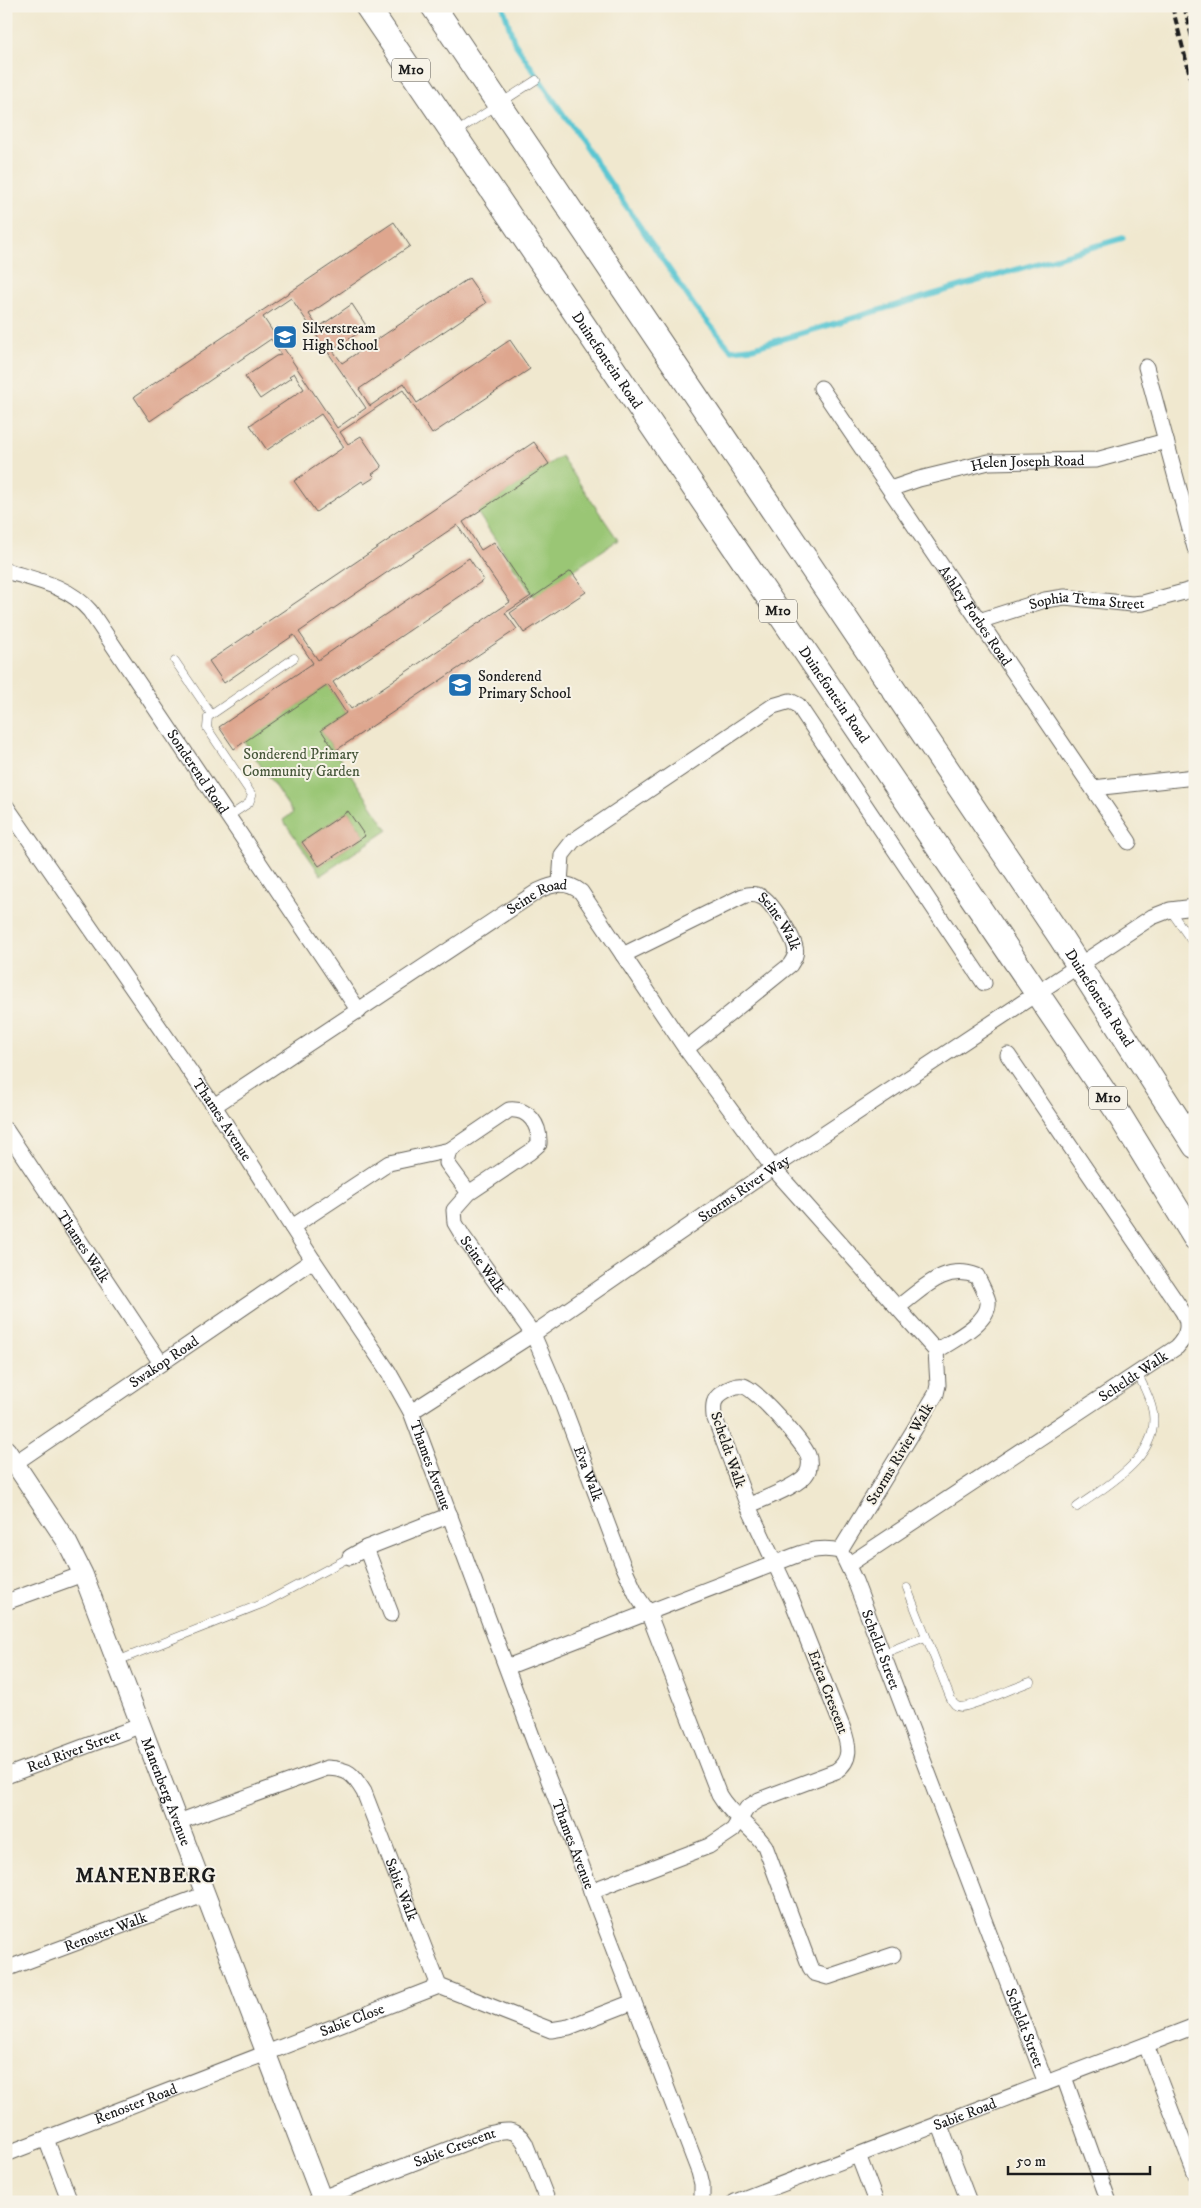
<svg xmlns="http://www.w3.org/2000/svg" width="1201" height="2208" font-family="'IM FELL DW Pica',serif">
  <style>
    .green { fill: #9ac674; stroke: #5b7148; fill-rule: evenodd }
    .lines { fill: none; stroke-linecap: round; stroke-linejoin: round }
    .stream { stroke: #5ac6d2; stroke-width: 5.5 }
    .building { fill: #dea68e; fill-rule: evenodd }
    .service-casing { stroke: #66635b; stroke-width: 9 }
    .minor-casing { stroke: #66635b; stroke-width: 17 }
    .tertiary-casing { stroke: #66635b; stroke-width: 21 }
    .primary-casing { stroke: #66635b; stroke-width: 26 }
    .service { stroke: #fff; stroke-width: 8 }
    .minor { stroke: #fff; stroke-width: 15 }
    .tertiary { stroke: #fff; stroke-width: 19 }
    .primary { stroke: #fff; stroke-width: 24 }
    .rail { stroke: #1c1c1c; stroke-width: 4; stroke-dasharray: 8 4; stroke-linecap: butt }
    .labels { text-anchor: middle; dominant-baseline: central; stroke-width: 4; stroke-linejoin: round; paint-order: stroke }
    .shield { fill: #f7f3e8; stroke: #5e5c59; stroke-width: 1 }
    .shield-label { font-size: 14px; font-weight: bold; fill: #1c1c1c }
    .poi-label { font-size: 15px; fill: #1c1c1c; stroke: #f7f3e8; text-anchor: start }
    .street-label { font-size: 15px; fill: #1c1c1c; stroke: #f7f3e8 }
    .park-label { font-size: 15px; fill: #48583b; stroke: #f7f3e8 }
    .district-label { font-size: 20px; font-weight: bold; letter-spacing: 1px; fill: #1c1c1c; stroke: #f7f3e8 }
  </style>
  <rect width="100%" height="100%" fill="#f7f3e8"/>
  <filter id="ink" filterUnits="userSpaceOnUse"><feTurbulence type="fractalNoise" baseFrequency=".02" numOctaves="2"/><feDisplacementMap in="SourceGraphic" scale="10" xChannelSelector="R" yChannelSelector="G"/><feConvolveMatrix kernelMatrix="1 2 1 2 8 2 1 2 1" color-interpolation-filters="sRGB"/></filter>
  <filter id="wash" filterUnits="userSpaceOnUse"><feTurbulence type="fractalNoise" baseFrequency=".0096" numOctaves="4" result="noise"/><feDisplacementMap in="SourceGraphic" scale="20" xChannelSelector="R" yChannelSelector="G"/><feGaussianBlur stdDeviation="1.12" result="paint"/><feColorMatrix in="noise" values="0 0 0 0 0 0 0 0 0 0 0 0 0 0 0 0 0 1.4 0 .05"/><feComposite in="paint" operator="in"/></filter>
  <g filter="url(#wash)">
    <rect width="100%" height="100%" fill="#f0e8cf"/>
    <g class="green">
      <polygon points="561,456 618,540 534,597 477,512"/>
      <path d="M328 685 346 713 321 730 388 830 321 875 283 820 293 813 244 741ZM348 811 365 836 319 866 302 842Z"/>
    </g>
    <g class="lines">
      <polyline class="stream" points="503,6 514,42 695,307 731,350 752,348 1123,238"/>
    </g>
    <g id="blocks">
      <g class="building">
        <path d="M394 222 410 246 309 314 319 329 323 327 322 325 352 304 367 327 337 347 336 345 331 348 342 363 469 278 486 303 359 389 370 406 404 383 417 403 510 340 530 369 432 434 403 390 340 432 348 444 361 436 382 467 372 474 375 477 364 484 362 481 316 512 294 481 344 447 321 414 267 450 250 425 304 389 294 373 289 376 291 378 260 399 245 377 276 356 281 355 271 339 150 421 134 397ZM291 298 366 408 337 428 263 317Z"/>
        <path d="M534 442 549 464 463 522 481 550 494 542 531 596 505 613 517 629 335 751 321 730 346 713 328 685 234 749 219 727 313 663 294 635 224 683 209 661ZM457 525 510 602 351 709 333 682 484 580 469 558 318 660 299 632Z"/>
        <polygon points="571,571 586,592 524,633 510,613"/>
        <polygon points="348,811 365,836 319,866 302,842"/>
      </g>
    </g>
  </g>
  <g filter="url(#ink)">
    <use href="#blocks" fill-opacity="0" stroke="#66635b" stroke-width="1"/>
    <g class="lines">
      <defs>
        <g id="service">
          <polyline points="456,132 536,80"/>
          <polyline points="175,661 211,714"/>
          <polyline points="228,817 249,803 252,795 207,728 208,717 294,658"/>
          <polyline points="1170,910 1195,946"/>
          <path d="M1077 1507C1107 1485 1159 1458 1153 1413 1151 1399 1143 1385 1137 1373"/>
          <path d="M907 1588 950 1697C952 1702 955 1707 961 1707 975 1706 1015 1687 1030 1682"/>
          <polyline points="882,1654 925,1637"/>
          <polyline points="117,1661 264,1603 350,1557"/>
        </g>
        <g id="minor">
          <polyline points="1146,367 1195,548"/>
          <path id="s1" d="M821 388 1129 842"/>
          <path id="s2" d="M890 489 919 479 989 462 1096 460 1166 441"/>
          <path id="s3" d="M6 571C36 580 69 586 90 611L359 1011"/>
          <path id="s4" d="M979 621 1045 600 1065 597 1132 604 1143 603 1195 589"/>
          <polyline points="1093,788 1195,777"/>
          <path id="s5" d="M6 806 214 1106 313 1260 388 1371 411 1412 535 1744 699 2172 702 2184V2202"/>
          <polyline points="560,883 562,855 573,841 773,706 790,701 798,705 984,983"/>
          <path id="s6" d="M623 955 743 896C749 894 755 893 762 897 771 901 793 937 795 947 797 954 794 959 790 965L686 1049"/>
          <path id="s7" d="M214 1106 538 891C554 883 567 881 581 892L686 1049 773 1168 936 1351 938 1385 936 1394 840 1551"/>
          <path id="s8" d="M6 1130 161 1363"/>
          <path id="s9" d="M469 1193 447 1163 450 1150 509 1110C529 1108 540 1125 539 1144L530 1152 469 1193 454 1210 455 1223 464 1238 533 1334 557 1390 622 1563 637 1596 648 1612 719 1795C731 1816 752 1827 765 1846L810 1967 814 1973 828 1977 893 1955"/>
          <polyline points="292,1227 389,1163 450,1150"/>
          <path d="M898 1307C923 1289 944 1263 977 1276 980 1283 986 1293 988 1301 991 1322 952 1341 936 1351"/>
          <path id="s10" d="M411 1412 533 1334 773 1168 1152 917 1170 910 1195 907"/>
          <path id="s11" d="M15 1463 313 1260"/>
          <polyline points="366,1548 391,1614"/>
          <path id="s12" d="M843 1556 855 1581 1046 2083"/>
          <polyline points="350,1557 366,1548 450,1515"/>
          <path id="s13" d="M848 1565 1177 1347C1188 1335 1191 1323 1181 1309L1008 1055"/>
          <polyline points="6,1602 83,1574"/>
          <path d="M507 1667 794 1556C810 1550 823 1547 840 1551"/>
          <path id="s14" d="M6 1776 142 1725"/>
          <path id="s15" d="M178 1822 327 1768C349 1769 353 1774 364 1792L439 1986 551 2030 569 2027 633 2002"/>
          <path d="M591 1891 709 1846 733 1830 747 1808 759 1800 836 1771C852 1760 849 1746 843 1729L791 1598 748 1506 714 1416C713 1405 713 1399 722 1393 728 1389 736 1385 743 1386 756 1388 803 1443 808 1455 810 1460 810 1468 807 1473 800 1486 762 1499 748 1506"/>
          <path id="s16" d="M6 1969 206 1894"/>
          <polyline points="1146,2045 1195,2173"/>
          <polyline points="1064,2077 1109,2202"/>
          <polyline points="939,2123 969,2202"/>
          <polyline points="46,2139 70,2202"/>
          <path id="s17" d="M6 2154 439 1986"/>
          <polyline points="858,2155 876,2202"/>
          <path id="s18" d="M322 2198 488 2134C504 2130 516 2127 525 2143L548 2202"/>
          <path id="s19" d="M735 2202 1195 2026"/>
        </g>
        <g id="tertiary">
          <path id="s20" d="M6 1450 67 1542 83 1574 323 2202"/>
        </g>
        <g id="primary">
          <path id="s21" d="M367 6 1117 1111 1195 1238"/>
          <path id="s22" d="M433 6 1061 938 1195 1146"/>
        </g>
      </defs>
      <use href="#service" class="service-casing"/>
      <use href="#minor" class="minor-casing"/>
      <use href="#tertiary" class="tertiary-casing"/>
      <use href="#primary" class="primary-casing"/>
      <use href="#service" class="service"/>
      <use href="#minor" class="minor"/>
      <use href="#tertiary" class="tertiary"/>
      <use href="#primary" class="primary"/>
      <g class="rail">
        <polyline points="1172,6 1195,95"/>
        <polyline points="1184,6 1195,49"/>
      </g>
    </g>
  </g>
  <defs>
    <symbol id="school-square" viewBox="-11 -11 22 22"><rect x="-9" y="-9" width="18" height="18" rx="4" fill="#1f6fb2" stroke="#f7f3e8"/><path d="M0-5L7-2L0 1L-7-2ZM-4 1L0 2.5L4 1V4Q0 6-4 4Z" fill="#fff"/></symbol>
  </defs>
  <g fill-rule="evenodd">
    <use href="#school-square" x="271" y="323" width="28" height="28"/>
    <use href="#school-square" x="446" y="671" width="28" height="28"/>
  </g>
  <g class="labels">
    <g class="shield">
      <rect x="392" y="58.5" width="38" height="23" rx="4"/>
      <rect x="759" y="599.5" width="38" height="23" rx="4"/>
      <rect x="1089" y="1086.5" width="38" height="23" rx="4"/>
    </g>
    <g class="shield-label">
      <text x="411" y="70">M10</text>
      <text x="778" y="611">M10</text>
      <text x="1108" y="1098">M10</text>
    </g>
    <g class="poi-label">
      <text x="302" y="328">Silverstream<tspan x="302" dy="17">High School</tspan></text>
      <text x="478" y="676">Sonderend<tspan x="478" dy="17">Primary School</tspan></text>
    </g>
    <g class="street-label">
      <text stroke="none"><textPath href="#s21" startOffset="428">Duinefontein Road</textPath></text>
      <text stroke="none"><textPath href="#s2" startOffset="141">Helen Joseph Road</textPath></text>
      <text stroke="none"><textPath href="#s4" startOffset="111">Sophia Tema Street</textPath></text>
      <text stroke="none"><textPath href="#s1" startOffset="275">Ashley Forbes Road</textPath></text>
      <text stroke="none"><textPath href="#s21" startOffset="832">Duinefontein Road</textPath></text>
      <text stroke="none"><textPath href="#s3" startOffset="288">Sonderend Road</textPath></text>
      <text stroke="none"><textPath href="#s7" startOffset="386">Seine Road</textPath></text>
      <text stroke="none"><textPath href="#s6" startOffset="184">Seine Walk</textPath></text>
      <text stroke="none"><textPath href="#s22" startOffset="1195">Duinefontein Road</textPath></text>
      <text stroke="none"><textPath href="#s5" startOffset="381">Thames Avenue</textPath></text>
      <text stroke="none"><textPath href="#s10" startOffset="401">Storms River Way</textPath></text>
      <text stroke="none"><textPath href="#s8" startOffset="140">Thames Walk</textPath></text>
      <text stroke="none"><textPath href="#s9" startOffset="345">Seine Walk</textPath></text>
      <text stroke="none"><textPath href="#s11" startOffset="180">Swakop Road</textPath></text>
      <text stroke="none"><textPath href="#s13" startOffset="342">Scheldt Walk</textPath></text>
      <text transform="translate(728 1450) rotate(71)">Scheldt Walk</text>
      <text transform="translate(900 1454) rotate(-59)">Storms Rivier Walk</text>
      <text stroke="none"><textPath href="#s5" startOffset="786">Thames Avenue</textPath></text>
      <text stroke="none"><textPath href="#s9" startOffset="581">Eva Walk</textPath></text>
      <text stroke="none"><textPath href="#s12" startOffset="101">Scheldt Street</textPath></text>
      <text transform="translate(828 1692) rotate(69)">Erica Crescent</text>
      <text stroke="none"><textPath href="#s14" startOffset="72">Red River Street</textPath></text>
      <text stroke="none"><textPath href="#s20" startOffset="379">Manenberg Avenue</textPath></text>
      <text stroke="none"><textPath href="#s5" startOffset="1191">Thames Avenue</textPath></text>
      <text stroke="none"><textPath href="#s15" startOffset="310">Sabie Walk</textPath></text>
      <text stroke="none"><textPath href="#s16" startOffset="106">Renoster Walk</textPath></text>
      <text stroke="none"><textPath href="#s17" startOffset="371">Sabie Close</textPath></text>
      <text stroke="none"><textPath href="#s12" startOffset="506">Scheldt Street</textPath></text>
      <text stroke="none"><textPath href="#s17" startOffset="139">Renoster Road</textPath></text>
      <text stroke="none"><textPath href="#s19" startOffset="246">Sabie Road</textPath></text>
      <text stroke="none"><textPath href="#s18" startOffset="142">Sabie Crescent</textPath></text>
    </g>
    <g class="park-label">
      <text x="301" y="754">Sonderend Primary<tspan x="301" dy="17">Community Garden</tspan></text>
    </g>
    <g class="district-label">
      <text x="146" y="1876">MANENBERG</text>
    </g>
  </g>
  <rect width="1201" height="2208" fill="none" stroke="#f7f3e8" stroke-width="25"/>
  <path d="M1008 2166v8h142v-8" fill="none" stroke="#1c1c1c" stroke-width="2.5"/>
  <text x="1016" y="2166" font-size="15" fill="#1c1c1c" stroke="#f7f3e8" stroke-width="4" paint-order="stroke">50 m</text>
</svg>
